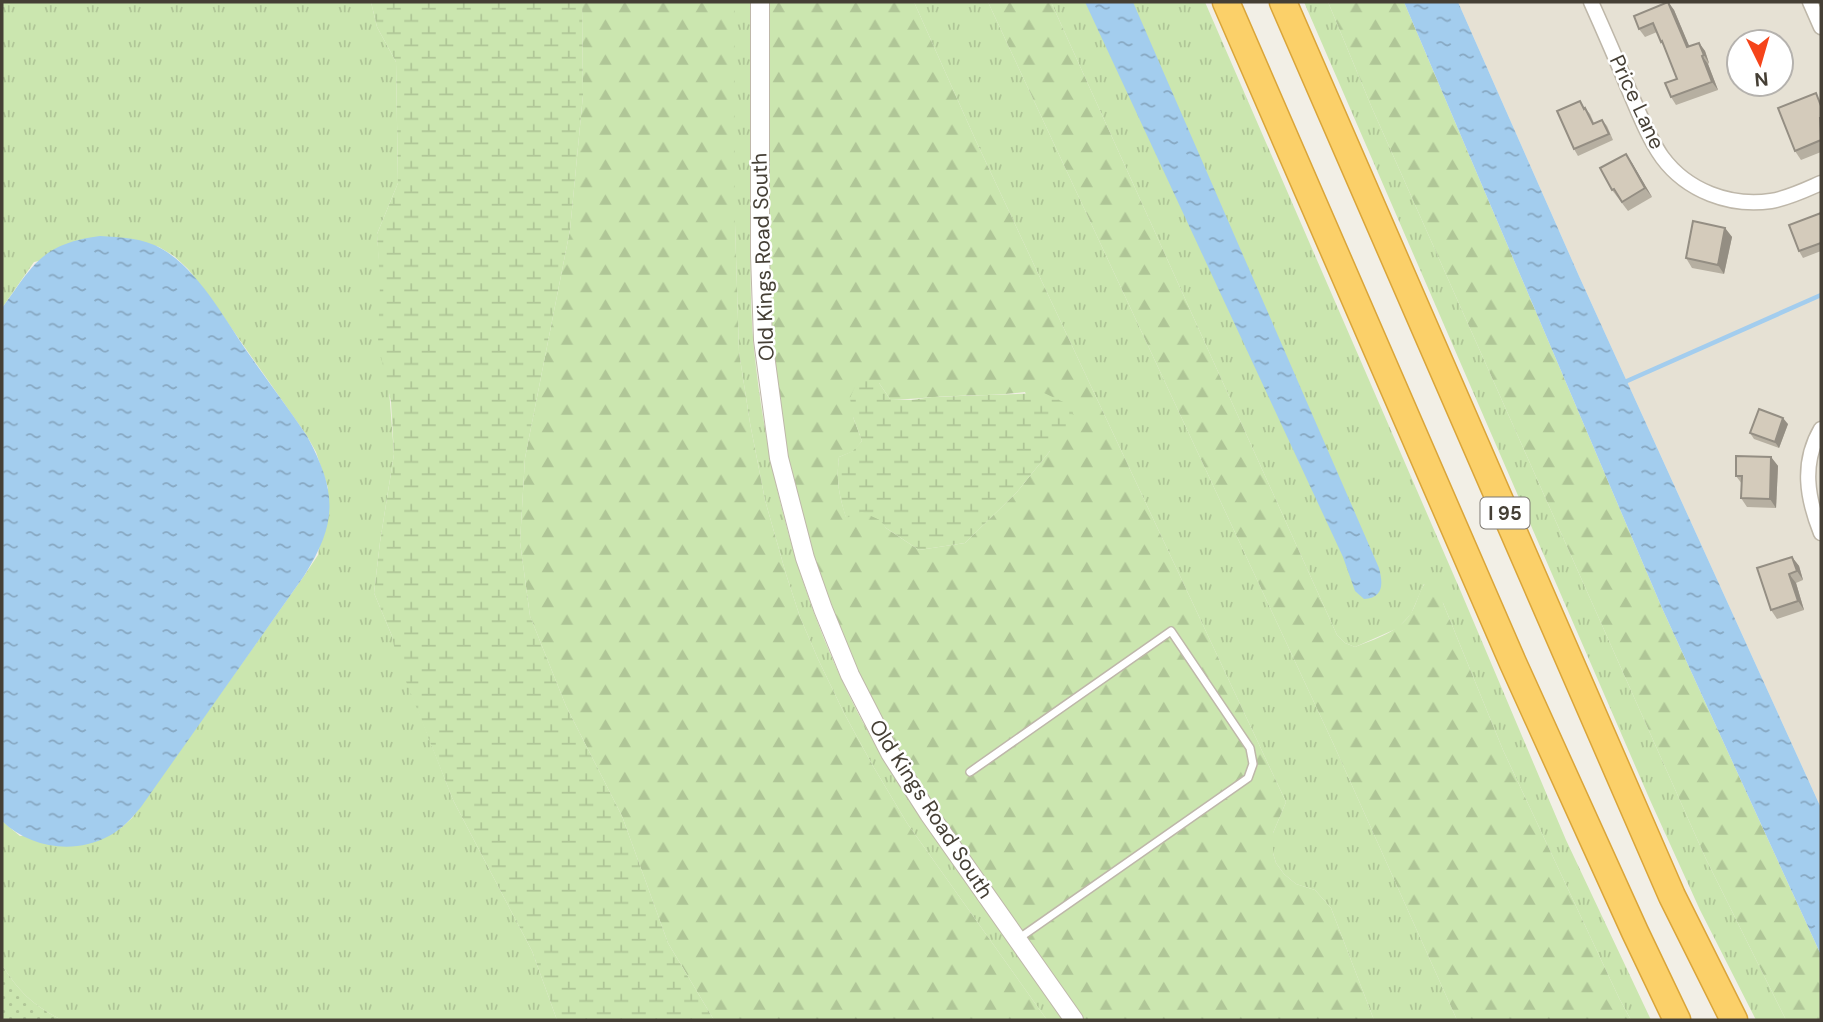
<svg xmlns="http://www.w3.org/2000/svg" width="1823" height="1022" font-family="'DM Sans',sans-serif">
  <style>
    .residential { fill: #e6e1d4; fill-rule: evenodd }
    .grass { fill: url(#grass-tufts) }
    .forest { fill: url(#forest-firs); fill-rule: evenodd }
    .wetland { fill: url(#wetland-marsh) }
    .park { fill: url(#park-dots) }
    .water { fill: url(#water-ripples) }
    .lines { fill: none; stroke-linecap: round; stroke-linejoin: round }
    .stream { stroke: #a3cdee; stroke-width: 4.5 }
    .service-casing { stroke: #beb7a9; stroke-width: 10 }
    .minor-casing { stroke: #beb7a9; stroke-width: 17 }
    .tertiary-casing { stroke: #beb7a9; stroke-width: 20 }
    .motorway-casing { stroke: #daa539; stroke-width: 29 }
    .service { stroke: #fff; stroke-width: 7 }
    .minor { stroke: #fff; stroke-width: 14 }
    .tertiary { stroke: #fff; stroke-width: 18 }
    .motorway { stroke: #fbd069; stroke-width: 26 }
    .wall { fill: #b6afa1 }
    .shaded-wall { fill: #948e83 }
    .building { fill: #d4cbbb; stroke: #948e83; stroke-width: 2 }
    .labels { text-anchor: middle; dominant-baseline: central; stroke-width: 5; stroke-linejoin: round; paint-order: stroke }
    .shield { fill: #fff; stroke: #7d7972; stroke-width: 2 }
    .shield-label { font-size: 19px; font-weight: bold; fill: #453f35 }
    .street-label { font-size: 21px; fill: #453f35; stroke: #fff }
  </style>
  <defs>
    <pattern id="grass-tufts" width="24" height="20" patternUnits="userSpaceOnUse" patternTransform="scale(1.75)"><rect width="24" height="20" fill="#cbe6af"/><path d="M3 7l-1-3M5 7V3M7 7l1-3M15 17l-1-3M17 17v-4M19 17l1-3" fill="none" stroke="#b0c697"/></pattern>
    <pattern id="forest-firs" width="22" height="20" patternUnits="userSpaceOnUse" patternTransform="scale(1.75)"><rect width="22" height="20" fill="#cbe6af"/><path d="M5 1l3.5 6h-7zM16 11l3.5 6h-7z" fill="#b0c697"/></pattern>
    <pattern id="wetland-marsh" width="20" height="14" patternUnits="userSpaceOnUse" patternTransform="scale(1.75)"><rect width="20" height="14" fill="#cbe6af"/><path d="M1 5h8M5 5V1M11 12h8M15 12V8" fill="none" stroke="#b0c697"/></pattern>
    <pattern id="park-dots" width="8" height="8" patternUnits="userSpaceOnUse" patternTransform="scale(1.75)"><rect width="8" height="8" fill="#cbe6af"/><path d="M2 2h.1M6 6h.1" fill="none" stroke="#b0c697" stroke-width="1.8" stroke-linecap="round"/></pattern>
    <pattern id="water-ripples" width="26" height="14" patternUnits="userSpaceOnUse" patternTransform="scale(1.75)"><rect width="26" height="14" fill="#a3cdee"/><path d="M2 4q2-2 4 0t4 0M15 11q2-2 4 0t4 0" fill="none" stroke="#87a8c2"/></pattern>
  </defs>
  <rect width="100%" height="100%" fill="#f2efe6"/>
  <path class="residential" d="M1458 2H1821V808L1579 276ZM1739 42H1781V84H1739Z"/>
  <g class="grass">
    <path d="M2 2H371L377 27 396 62 398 183 377 234 394 454 380 542 374 593 392 636 397 656 453 800 532 951 557 1020H62C34 1006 19 992 2 965V821L20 836 121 828 132 818 304 576 318 555 328 488 316 452 307 436 211 299 188 269 174 256 159 247 136 240 34 262 2 308Z"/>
    <path d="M735 2H751C751 68 751 134 751 200 751 250 749 300 754 349 767 475 800 600 858 713 889 772 927 827 965 881 998 927 1031 974 1064 1020H1047L907 823 873 766 844 713 818 659 800 617 786 574 765 500 750 423 739 352 735 224Z"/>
    <polygon points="914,2 988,2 1333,743 1457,1020 1374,1020 1331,908 1315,890 1296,884 1284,874 1276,863 1273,853 1273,833 1286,802 976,141"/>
    <polygon points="1051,2 1205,2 1461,592 1566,840 1651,1020 1631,1020 1619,998 1503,750 1443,603 1424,584 1411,614 1398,628 1355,647 1345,643 1337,635"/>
    <polygon points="1304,2 1328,2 1372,108 1706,859 1786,1020 1756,1020 1700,910 1650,800"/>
  </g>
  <g class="forest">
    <polygon points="582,2 735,2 735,224 739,352 750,423 765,500 786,574 800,617 818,659 844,713 873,766 907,823 1047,1020 714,1020 668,943 622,816 566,706 530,616 520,542 525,458 570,230 583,95"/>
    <path d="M768 2H914L976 141 1286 802 1273 833V853L1276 863 1284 874 1296 884 1315 890 1331 908 1374 1020H1084L940 814 886 730 846 648 817 568 782 442 770 339 767 223ZM879 383 890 399C905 400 919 398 935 397 965 395 995 396 1025 392L1050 451 1017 492 965 543 919 550 886 528 881 520 862 511 846 517C839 495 836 481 839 457L854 451 862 441 853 417Z"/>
    <path d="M988 2H1051L1337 635 1345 643 1355 647C1375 639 1399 632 1411 613 1418 602 1419 588 1429 579L1434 581 1503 750 1619 998 1631 1020H1457L1333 743Z"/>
    <polygon points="1328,2 1404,2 1662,608 1821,955 1821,1020 1786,1020 1706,859 1372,108"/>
  </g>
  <g class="wetland">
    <polygon points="371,2 582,2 583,95 570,230 525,458 520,542 530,616 566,706 622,816 668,943 714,1020 557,1020 532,951 453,800 396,656 392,636 374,593 380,542 394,454 391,402 378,343 380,284 377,234 398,183 396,62 377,27"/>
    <path d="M859 377 879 383 890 399 911 400 932 397 1044 393 1072 406C1075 426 1071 431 1053 440L1050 451 1017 492 965 543 919 550 886 528 880 520 862 512 846 518C839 495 836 481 839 457L853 451 862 441 853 417 850 398Z"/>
  </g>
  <path class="park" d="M2 965C19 992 34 1006 62 1020H2Z"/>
  <g class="water">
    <path d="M1085 2H1133L1379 568C1383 583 1384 598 1364 599L1355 591 1343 557Z"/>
    <polygon points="1404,2 1458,2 1579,276 1821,808 1821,955 1662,608"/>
    <path d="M100 236C120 237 144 238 162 249 200 271 226 322 251 357 269 383 289 409 307 436 337 492 338 522 304 576L141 807C132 818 122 829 109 836 74 855 30 848 2 821V308C34 264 41 244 100 236Z"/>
  </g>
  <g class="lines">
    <polyline class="stream" points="1627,381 1821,295"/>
    <defs>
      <polyline id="service" points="970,772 1171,631 1250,748 1253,764 1248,778 1018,939"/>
      <g id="minor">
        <path d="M1591 2C1604 31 1617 61 1629 90 1639 113 1648 137 1662 157 1687 191 1730 207 1771 201 1789 198 1805 190 1821 183"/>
        <polyline points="1810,2 1821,27"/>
        <path d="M1821 429C1801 463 1807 498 1821 533"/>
      </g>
      <polyline id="tertiary" points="760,2 760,255 763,340 779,458 805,558 823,609 850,675 890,753 929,814 1074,1020"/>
      <g id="motorway">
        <polyline points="1226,2 1513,663 1635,932 1677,1020"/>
        <polyline points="1283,2 1672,896 1734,1020"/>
      </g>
    </defs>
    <use href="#service" class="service-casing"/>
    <use href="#minor" class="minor-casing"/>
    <use href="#tertiary" class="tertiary-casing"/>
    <use href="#motorway" class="motorway-casing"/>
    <use href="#service" class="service"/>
    <use href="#minor" class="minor"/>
    <use href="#tertiary" class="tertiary"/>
    <use href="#motorway" class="motorway"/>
  </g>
  <g class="wall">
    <polygon points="1668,2 1674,10 1689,46 1699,43 1705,51 1709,63 1708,64 1718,90 1676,105 1671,97 1677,79 1665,48 1661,42 1657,32 1645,37 1639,29"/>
    <polygon points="1821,100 1821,152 1801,160 1795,151"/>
    <polygon points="1585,108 1590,114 1594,123 1602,120 1607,126 1613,140 1578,156 1574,149"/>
    <polygon points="1632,163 1652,197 1628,211 1612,190"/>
    <polygon points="1821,213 1821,251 1803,258 1799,251"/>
    <polygon points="1725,228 1732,237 1724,274 1692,268 1686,258"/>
    <polygon points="1788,424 1779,448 1754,439 1750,433"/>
    <polygon points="1771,457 1778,466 1776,508 1747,507 1741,498 1742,484 1736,476"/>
    <polygon points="1792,557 1799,566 1803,580 1796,583 1804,610 1777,619 1771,610"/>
  </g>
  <g class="shaded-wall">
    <polygon points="1668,2 1674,10 1693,55 1687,47"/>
    <polygon points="1699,43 1705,51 1709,63 1704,55"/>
    <polygon points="1702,56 1708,64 1718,90 1712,82"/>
    <polygon points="1626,154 1632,163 1652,197 1645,188"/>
    <polygon points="1725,228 1732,237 1724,274 1718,265"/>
    <polygon points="1783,418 1788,424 1779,448 1775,442"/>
    <polygon points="1771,457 1778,466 1776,508 1770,499"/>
    <polygon points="1792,557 1799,566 1803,580 1797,571"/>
    <polygon points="1789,574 1796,583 1804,610 1798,601"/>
  </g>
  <g class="building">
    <polygon points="1668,2 1687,47 1699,43 1704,55 1702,56 1712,82 1671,97 1665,83 1677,79 1662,41 1661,42 1653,23 1639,29 1634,16"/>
    <polygon points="1816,93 1821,106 1821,118 1820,118 1821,140 1795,151 1778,108"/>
    <polygon points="1580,101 1584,109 1585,108 1593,124 1602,120 1609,134 1574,149 1557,111"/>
    <polygon points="1626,154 1645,188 1622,202 1614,189 1612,190 1600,168"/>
    <polygon points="1821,213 1821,243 1799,251 1789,225"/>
    <polygon points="1693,221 1725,228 1718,265 1686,258"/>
    <polygon points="1759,409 1783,418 1775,442 1750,433"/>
    <polygon points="1736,456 1771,457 1770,499 1741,498 1742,476 1736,476"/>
    <polygon points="1792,557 1797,571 1789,574 1798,601 1771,610 1757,568"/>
  </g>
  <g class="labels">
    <rect class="shield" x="1480.5" y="497.5" width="49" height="31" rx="5"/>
    <g class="shield-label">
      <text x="1505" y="513">I 95</text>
    </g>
    <g class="street-label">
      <text transform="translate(1637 102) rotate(65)">Price Lane</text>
      <text transform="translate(763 257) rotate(-92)">Old Kings Road South</text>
      <text transform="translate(931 809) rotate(57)">Old Kings Road South</text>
    </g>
  </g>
  <rect width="1823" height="1022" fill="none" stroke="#453f35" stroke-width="7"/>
  <g transform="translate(1760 63) rotate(175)"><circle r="33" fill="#ffffff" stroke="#b5b2ae" stroke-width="2"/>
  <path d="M0-5L12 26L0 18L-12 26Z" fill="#f5441a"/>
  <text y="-10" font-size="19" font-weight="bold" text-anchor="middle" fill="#453f35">N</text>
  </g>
</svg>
